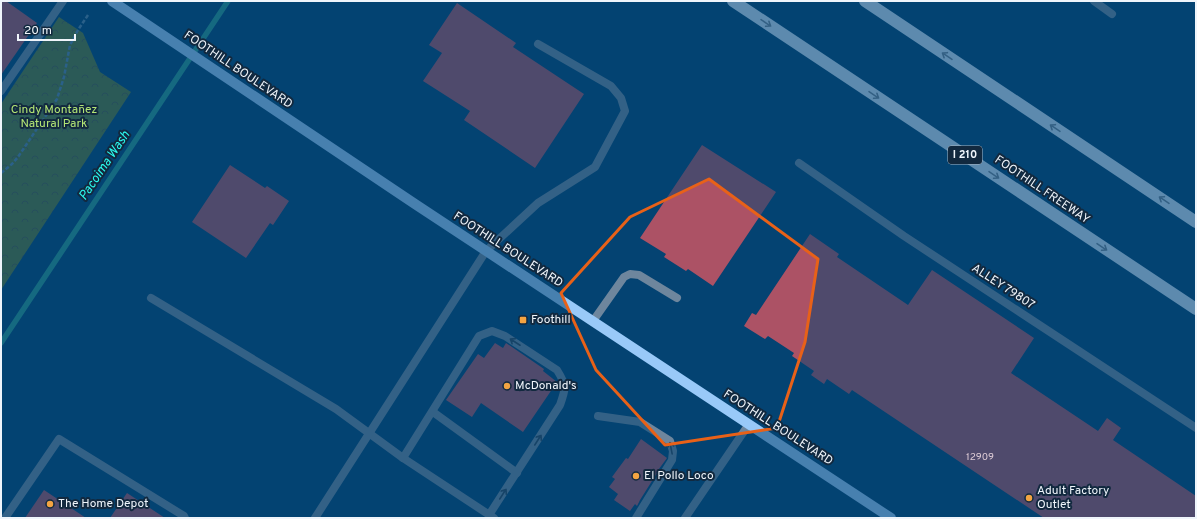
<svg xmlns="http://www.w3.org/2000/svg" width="1197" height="519" font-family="Overpass,sans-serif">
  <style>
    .park { fill: url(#park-crowns) }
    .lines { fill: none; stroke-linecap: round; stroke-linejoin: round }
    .stream { stroke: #2c9891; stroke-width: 5.5 }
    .building { fill: #ac5265 }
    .path { stroke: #5a84a4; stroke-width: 2.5; stroke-dasharray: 4 2; stroke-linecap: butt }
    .service { stroke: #6e869d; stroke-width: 8 }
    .primary { stroke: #99c9f8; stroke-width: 10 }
    .motorway { stroke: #c9e0f6; stroke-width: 12 }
    .oneway { stroke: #6e849a }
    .oneway2 { stroke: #2e455b }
    .marked { fill: none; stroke: #e86118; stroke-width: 3; stroke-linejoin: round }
    .poi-dot { fill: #f3a442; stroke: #12293f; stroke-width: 1.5 }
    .labels { text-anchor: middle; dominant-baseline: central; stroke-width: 4; stroke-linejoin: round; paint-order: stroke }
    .number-label { font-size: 10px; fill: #deccd6 }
    .shield { fill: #12293f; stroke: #adb8c3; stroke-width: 1 }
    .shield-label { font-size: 11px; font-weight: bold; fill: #eff5fb }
    .street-label { font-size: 12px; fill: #eff5fb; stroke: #12293f }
    .park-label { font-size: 12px; fill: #b4e575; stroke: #12293f }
    .poi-label { font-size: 12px; fill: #eff5fb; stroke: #12293f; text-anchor: start }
    .water-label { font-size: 13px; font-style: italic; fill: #2afaee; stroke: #12293f }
  </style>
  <defs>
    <pattern id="park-crowns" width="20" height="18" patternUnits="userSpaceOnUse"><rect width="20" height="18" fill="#5b7637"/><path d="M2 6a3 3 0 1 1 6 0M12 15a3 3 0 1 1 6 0" fill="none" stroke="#515e42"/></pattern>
  </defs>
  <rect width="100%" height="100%" fill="#044372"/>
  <polygon class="park" points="59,17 83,33 100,72 131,92 1,290 1,104"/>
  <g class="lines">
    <polyline class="stream" points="1,343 228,1"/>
  </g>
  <g class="building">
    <polygon points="1,1 6,1 37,23 1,75"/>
    <polygon points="457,3 516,43 513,47 584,94 535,168 464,120 470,111 423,81 442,53 429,45"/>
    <polygon points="702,145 776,192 713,286 688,269 686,271 664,257 666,254 640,238"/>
    <polygon points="230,165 265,188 267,186 289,201 273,225 270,223 246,258 192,222"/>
    <polygon points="810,234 839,254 837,257 908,305 932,270 1034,338 1011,373 1098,431 1107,418 1121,428 1113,440 1196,496 1196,518 1044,518 852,390 849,394 827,379 824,384 811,375 814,371 792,356 794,353 768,336 765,339 744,326 752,313 756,315"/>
    <polygon points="495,343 503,348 506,343 544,369 543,371 557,382 523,432 481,403 472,417 446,400 478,354 484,358"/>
    <polygon points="641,439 667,458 656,473 657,473 640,500 637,506 635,504 630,511 614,500 618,494 609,487 615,479 612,477 626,458 628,459"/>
    <polygon points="44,490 86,518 25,518"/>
    <polygon points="127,493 165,518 110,518"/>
  </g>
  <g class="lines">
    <polyline class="path" points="1,173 12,164 18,157 57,99 64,77 70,45 78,30 88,15"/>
    <g class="service">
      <polyline points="1094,1 1112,14"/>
      <polyline points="1,91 63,1"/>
      <polyline points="799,163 904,236 1196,428"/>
      <polyline points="151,298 336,409 403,458 494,518"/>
      <polyline points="593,321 624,277 630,274 639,275 677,298"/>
      <polyline points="433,412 517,473"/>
      <polyline points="598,416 640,422 670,441 673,451 672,460 636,518"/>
      <path d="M403 458 479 336 492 331 505 336 557 370C567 386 566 388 560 405L489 515"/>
      <polyline points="5,518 59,439 184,516 185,518"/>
      <polyline points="315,518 486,251 538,203 595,167 625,111 621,98 611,86 538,44"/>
      <polyline points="685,518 749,424"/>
    </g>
    <polyline class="primary" points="112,1 415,204 891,518"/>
    <g class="motorway">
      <polyline points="733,1 1196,309"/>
      <polyline points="865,1 1196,222"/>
    </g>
  </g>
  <defs><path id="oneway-shaft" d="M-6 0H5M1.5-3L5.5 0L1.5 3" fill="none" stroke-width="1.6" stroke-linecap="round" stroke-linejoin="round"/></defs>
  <g class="oneway">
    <use href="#oneway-shaft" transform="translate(766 23) rotate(34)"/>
    <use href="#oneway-shaft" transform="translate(947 56) rotate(-146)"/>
    <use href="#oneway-shaft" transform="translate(874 95) rotate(34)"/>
    <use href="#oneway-shaft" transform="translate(1055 128) rotate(-146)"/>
    <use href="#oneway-shaft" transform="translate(994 175) rotate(34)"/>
    <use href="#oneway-shaft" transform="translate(1164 200) rotate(-146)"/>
    <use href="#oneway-shaft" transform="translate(1102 247) rotate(34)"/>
  </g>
  <g class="oneway2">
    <use href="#oneway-shaft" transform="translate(515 342) rotate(-147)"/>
    <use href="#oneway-shaft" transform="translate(538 440) rotate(-57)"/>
    <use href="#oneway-shaft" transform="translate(671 448) rotate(-101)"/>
    <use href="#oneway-shaft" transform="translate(503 494) rotate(-57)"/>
  </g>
  <path d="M0 0H1197V519H0ZM709 179 818 259 805 342 777 428 665 445 596 370 561 293 630 217Z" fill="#044372" fill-opacity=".55" fill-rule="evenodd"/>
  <path class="marked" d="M709 179 818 259 805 342 777 428 665 445 596 370 561 293 630 217Z"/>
  <g class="poi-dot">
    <rect x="519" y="316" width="8" height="8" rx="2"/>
    <circle cx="507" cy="386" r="4"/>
    <circle cx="636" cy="476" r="4"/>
    <circle cx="1029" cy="498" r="4"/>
    <circle cx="50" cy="504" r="4"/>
  </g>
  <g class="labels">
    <g class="number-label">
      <text x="980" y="457">12909</text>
    </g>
    <rect class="shield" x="948" y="146" width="34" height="18" rx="3"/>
    <g class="shield-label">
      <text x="965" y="155">I 210</text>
    </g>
    <g class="street-label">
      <text transform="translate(238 70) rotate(34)">FOOTHILL BOULEVARD</text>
      <text transform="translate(1042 190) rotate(34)">FOOTHILL FREEWAY</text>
      <text transform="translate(508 250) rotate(33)">FOOTHILL BOULEVARD</text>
      <text transform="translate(1003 287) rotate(33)">ALLEY 79807</text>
      <text transform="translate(778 428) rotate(33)">FOOTHILL BOULEVARD</text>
    </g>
    <g class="park-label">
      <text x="54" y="110">Cindy Montañez<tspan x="54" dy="14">Natural Park</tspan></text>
    </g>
    <g class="poi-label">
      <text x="531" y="320">Foothill</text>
      <text x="515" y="386">McDonald's</text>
      <text x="644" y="476">El Pollo Loco</text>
      <text x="1037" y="491">Adult Factory<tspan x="1037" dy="14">Outlet</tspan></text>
      <text x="58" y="504">The Home Depot</text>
    </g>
    <g class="water-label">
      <text transform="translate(105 166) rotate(-56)">Pacoima Wash</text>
    </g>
  </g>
  <rect width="1197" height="519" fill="none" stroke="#eff5fb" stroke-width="4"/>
  <path d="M18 34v6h57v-6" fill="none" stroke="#eff5fb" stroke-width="2"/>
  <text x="24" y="34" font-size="12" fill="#eff5fb" stroke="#12293f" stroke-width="3" paint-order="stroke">20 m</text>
</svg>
